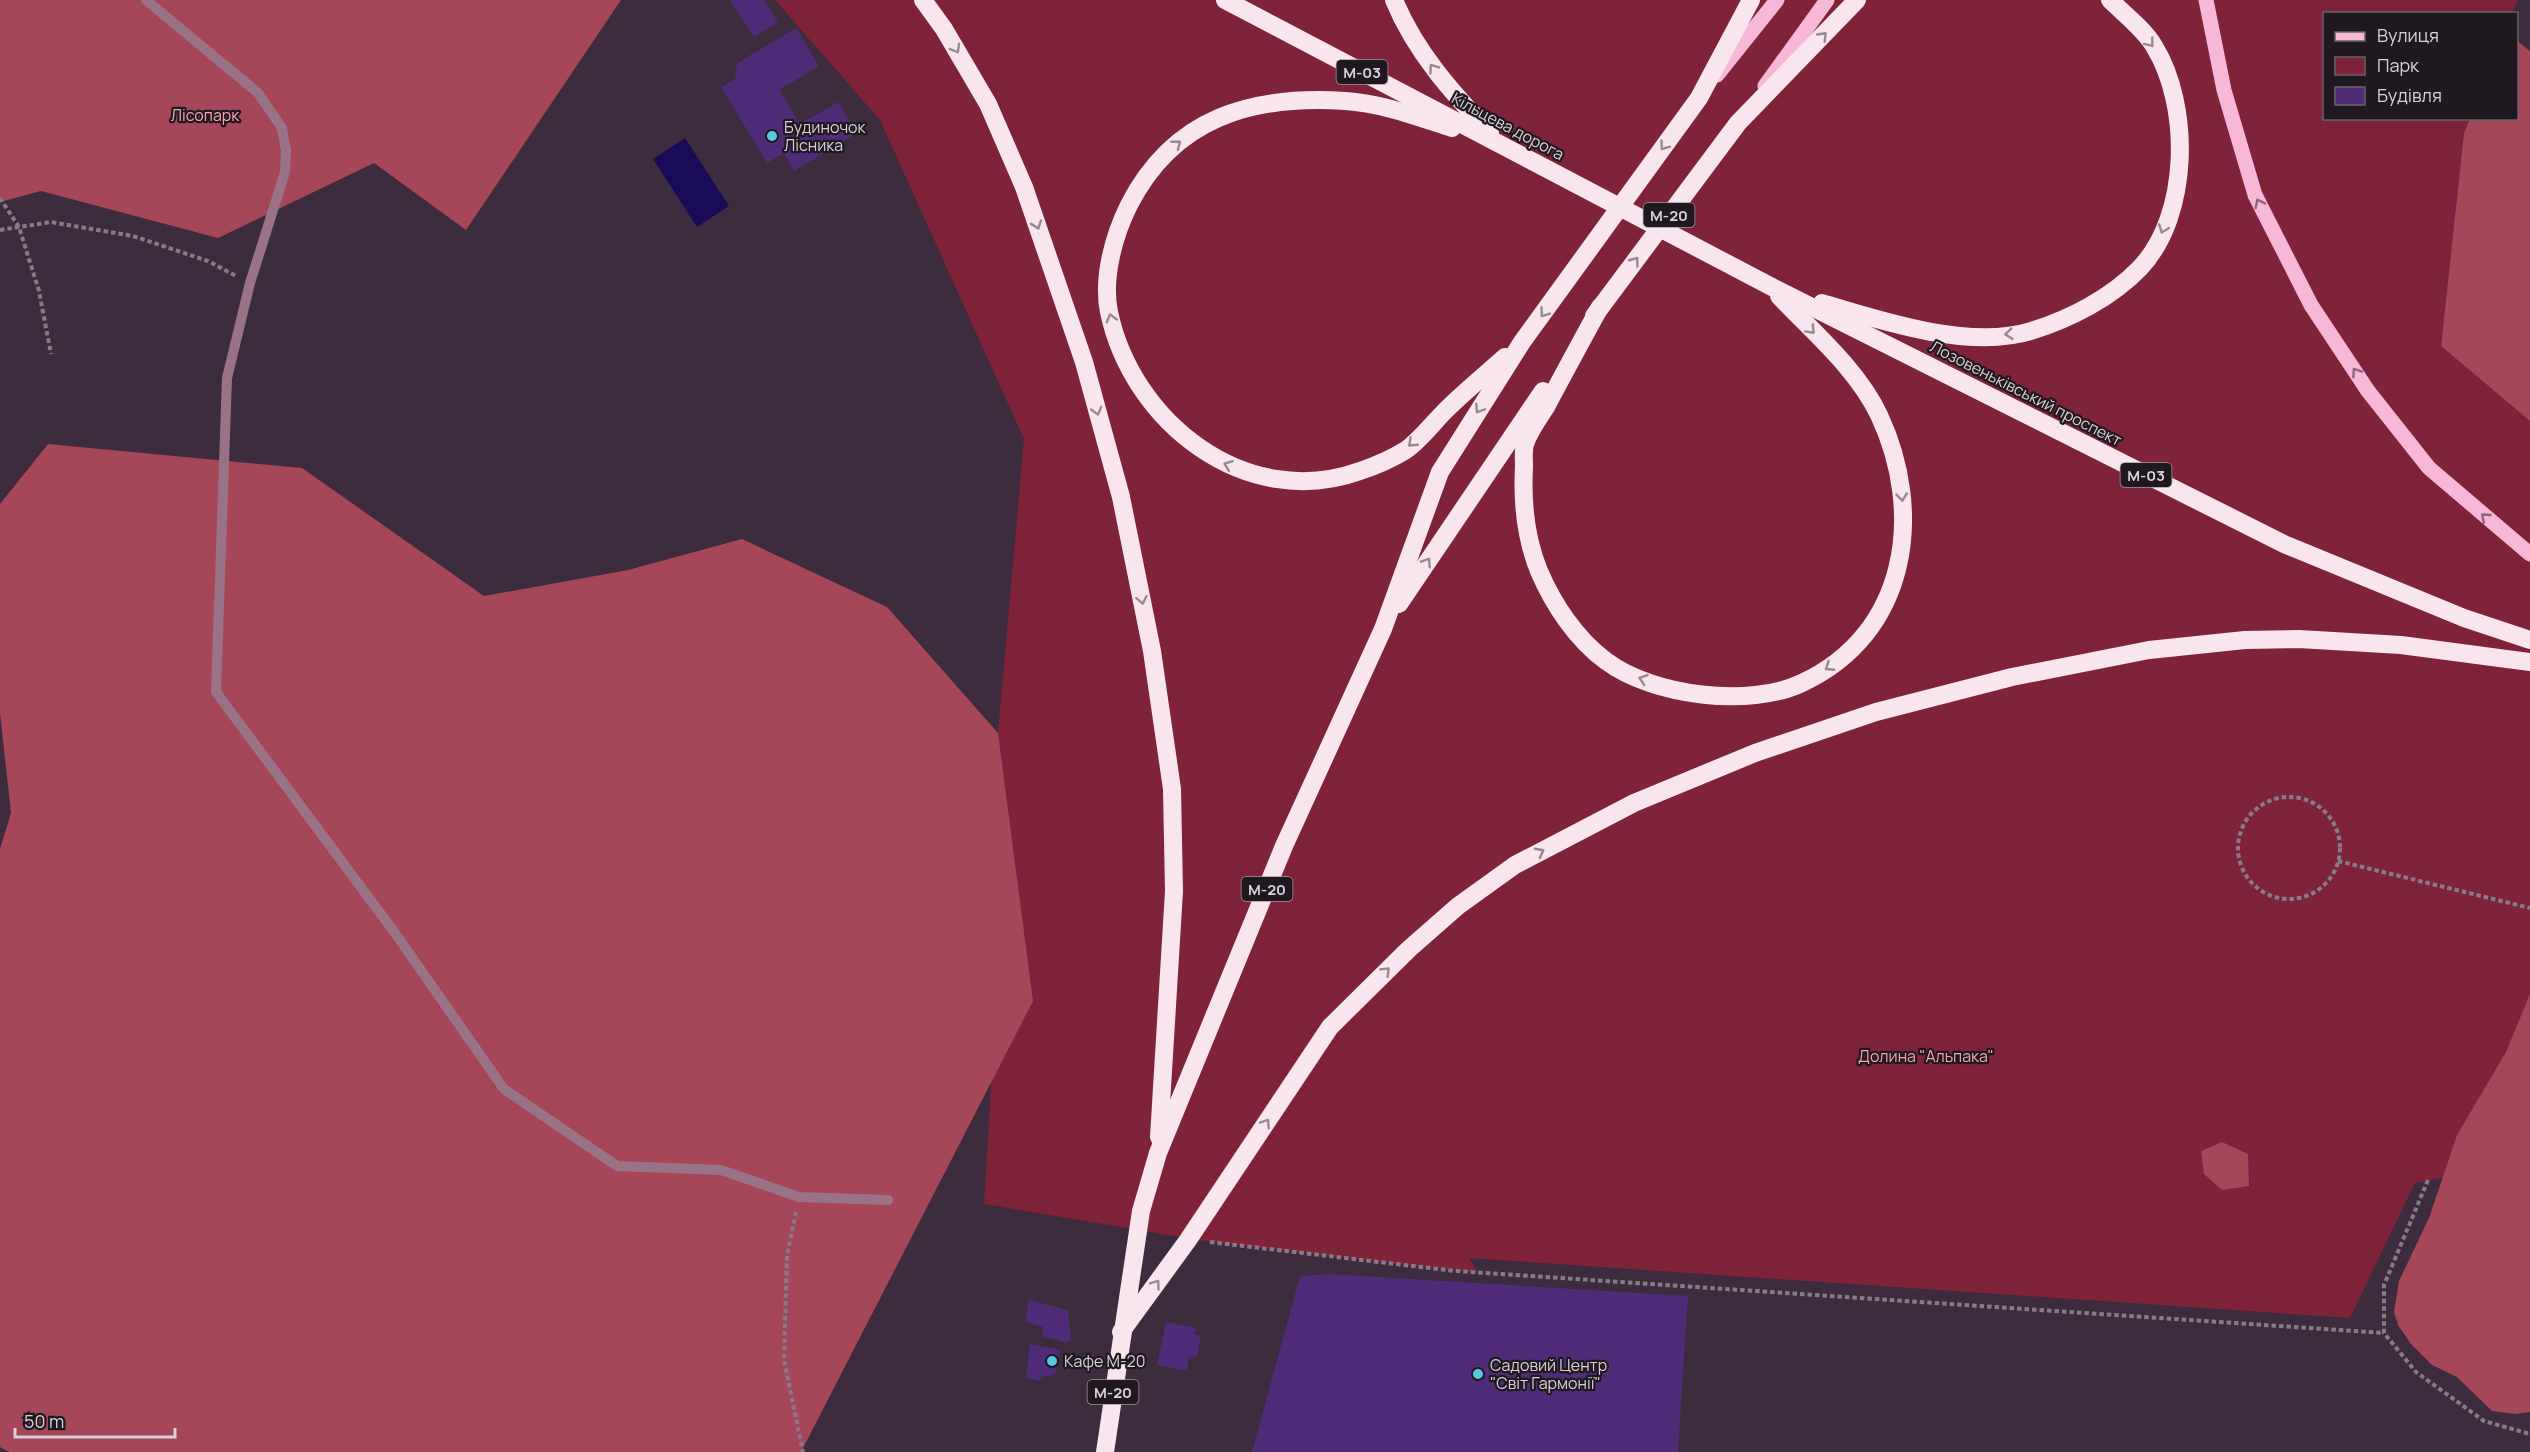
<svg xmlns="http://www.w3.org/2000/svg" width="2530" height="1452" font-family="Manrope,sans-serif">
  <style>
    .green { fill: #7e233a }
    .forest { fill: #a54659 }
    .water { fill: #190b57 }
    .building { fill: #502c78 }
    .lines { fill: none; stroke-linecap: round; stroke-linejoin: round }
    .path { stroke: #887b89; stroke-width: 4; stroke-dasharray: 4.5 3; stroke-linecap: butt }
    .lane { stroke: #9a7286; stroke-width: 10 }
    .primary { stroke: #f7b7d7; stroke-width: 15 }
    .highway { stroke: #f9e5ee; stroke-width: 18 }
    .oneway { stroke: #978991 }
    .oneway2 { stroke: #8b687b }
    .poi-dot { fill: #55cadf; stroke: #1f181f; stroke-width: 2 }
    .labels { text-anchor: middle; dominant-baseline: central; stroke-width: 4.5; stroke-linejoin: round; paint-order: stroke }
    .shield { fill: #1f181f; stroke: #a299a3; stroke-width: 1.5 }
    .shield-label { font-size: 15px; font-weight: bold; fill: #dad0db }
    .park-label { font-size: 16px; fill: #f5a6b1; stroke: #1f181f }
    .street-label { font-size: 16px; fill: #dad0db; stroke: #1f181f }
    .poi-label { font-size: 16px; fill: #dad0db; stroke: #1f181f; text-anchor: start }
  </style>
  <rect width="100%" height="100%" fill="#3c2c3d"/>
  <polygon class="green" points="775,0 2518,0 2512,13 2324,14 2324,118 2470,119 2464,133 2441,346 2530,421 2530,1162 2415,1183 2350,1318 1469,1258 1478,1273 1210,1242 984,1204 998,970 998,733 1024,439 880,120"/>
  <g class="forest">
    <polygon points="0,0 621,0 466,230 374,163 218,238 41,191 0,202"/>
    <polygon points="2517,41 2530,51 2530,421 2441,346 2464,133 2470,119 2516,118"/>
    <polygon points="48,444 302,468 484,596 628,570 742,539 887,607 998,733 1033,1001 801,1452 9,1452 0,1447 0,849 11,813 0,713 0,504"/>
    <polygon points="2530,994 2530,1412 2515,1414 2492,1411 2457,1377 2432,1365 2411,1344 2398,1325 2394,1312 2399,1281 2429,1218 2457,1135 2506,1052"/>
    <polygon points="2222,1142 2248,1154 2249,1186 2222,1190 2204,1174 2201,1151"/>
  </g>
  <polygon class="water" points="685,138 729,206 697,227 653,159"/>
  <g class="building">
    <polygon points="730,0 764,0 778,22 754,37"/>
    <polygon points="796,28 819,66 779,90 800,124 838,102 857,133 794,171 784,153 767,163 721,87 735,79 737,63"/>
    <polygon points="1329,1274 1688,1296 1678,1452 1252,1452 1300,1276"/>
    <polygon points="1029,1300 1068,1310 1071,1340 1065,1342 1042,1336 1043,1327 1025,1322"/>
    <polygon points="1166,1322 1196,1328 1194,1334 1201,1336 1197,1356 1189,1357 1187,1371 1157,1365"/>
    <polygon points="1030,1344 1060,1350 1055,1375 1041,1377 1040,1381 1026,1378"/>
  </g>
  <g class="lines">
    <g class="path">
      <polyline points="0,198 19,227 39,291 51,354"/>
      <polyline points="0,230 51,222 133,236 208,261 236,276"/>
      <circle cx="2289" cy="848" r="51"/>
      <polyline points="2338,861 2530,908"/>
      <polyline points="2428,1180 2384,1285 2384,1333 2416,1372 2484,1421 2530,1434"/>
      <polyline points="796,1212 787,1255 784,1360 803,1452"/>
      <polyline points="1210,1242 1455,1271 2384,1333"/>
    </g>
    <polyline class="lane" points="146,0 258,93 282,128 286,151 285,172 250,283 227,378 216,692 395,933 504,1089 617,1166 721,1170 799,1197 888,1200"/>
    <g class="primary">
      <polyline points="2206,0 2224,90 2255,195 2311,305 2368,391 2429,468 2530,554"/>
      <polyline points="1717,75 1777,0"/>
      <polyline points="1765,86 1827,0"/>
    </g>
    <g class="highway">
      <polyline points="923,0 944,29 988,104 1024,187 1084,362 1121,497 1152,651 1172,789 1174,891 1159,1137"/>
      <polyline points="1225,0 1772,287 2284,544 2464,618 2530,640"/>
      <path d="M1394 0C1416 53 1452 92 1490 133"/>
      <path d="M1452 128C1418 117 1381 103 1345 101 1252 95 1174 117 1129 205 1114 235 1102 278 1109 312 1132 422 1246 512 1360 471 1375 466 1393 458 1406 450 1420 440 1433 423 1445 411 1464 392 1485 375 1505 357"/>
      <path d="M1822 303C1881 321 1970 350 2031 331 2070 319 2111 298 2140 268 2190 215 2191 106 2154 46 2144 29 2124 14 2110 0"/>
      <path d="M1600 307C1582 340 1564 373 1546 407 1539 418 1529 431 1525 444 1523 451 1524 459 1524 466 1522 503 1525 537 1539 571 1553 604 1576 639 1606 661 1653 696 1749 708 1802 683 1908 634 1925 513 1879 415 1857 369 1814 333 1779 296"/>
      <polyline points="1594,316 1738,123 1857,0"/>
      <polyline points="1399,604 1543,391"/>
      <polyline points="1121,1332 1188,1240 1330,1027 1409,949 1458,906 1515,865 1634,803 1755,753 1876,712 2012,677 2149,650 2245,640 2299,639 2401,645 2530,662"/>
      <polyline points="1105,1452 1141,1211 1158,1153 1284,846 1383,629 1440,472 1522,342 1699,98 1751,0"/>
    </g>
  </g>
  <defs><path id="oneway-chevron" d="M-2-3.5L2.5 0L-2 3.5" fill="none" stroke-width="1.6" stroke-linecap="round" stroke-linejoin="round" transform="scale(1.5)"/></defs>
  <g class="oneway">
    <use href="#oneway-chevron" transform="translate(1823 36) rotate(-46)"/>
    <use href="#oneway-chevron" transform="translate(2150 43) rotate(52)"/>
    <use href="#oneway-chevron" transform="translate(956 49) rotate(60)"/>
    <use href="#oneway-chevron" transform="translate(1433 68) rotate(-125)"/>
    <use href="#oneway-chevron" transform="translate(1177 144) rotate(-38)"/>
    <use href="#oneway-chevron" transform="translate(1664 146) rotate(126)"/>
    <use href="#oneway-chevron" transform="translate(1037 225) rotate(71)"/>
    <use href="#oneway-chevron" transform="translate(2163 229) rotate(110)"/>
    <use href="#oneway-chevron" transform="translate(1635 261) rotate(-53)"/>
    <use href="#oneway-chevron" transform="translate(1544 313) rotate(126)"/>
    <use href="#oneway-chevron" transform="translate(1111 318) rotate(-105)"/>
    <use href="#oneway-chevron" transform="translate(1811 330) rotate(47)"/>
    <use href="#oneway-chevron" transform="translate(2009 334) rotate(174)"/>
    <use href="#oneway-chevron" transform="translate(1479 409) rotate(123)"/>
    <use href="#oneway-chevron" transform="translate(1097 411) rotate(75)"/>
    <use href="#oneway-chevron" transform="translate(1412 443) rotate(137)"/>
    <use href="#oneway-chevron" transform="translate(1228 465) rotate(-159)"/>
    <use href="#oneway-chevron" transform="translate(1902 497) rotate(84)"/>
    <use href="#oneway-chevron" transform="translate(1427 562) rotate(-57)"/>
    <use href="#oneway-chevron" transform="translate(1142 600) rotate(79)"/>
    <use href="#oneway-chevron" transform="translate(1829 667) rotate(147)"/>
    <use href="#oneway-chevron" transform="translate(1643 679) rotate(-161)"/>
    <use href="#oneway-chevron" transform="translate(1540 852) rotate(-28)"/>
    <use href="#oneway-chevron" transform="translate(1386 971) rotate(-45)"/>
    <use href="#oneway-chevron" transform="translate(1266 1123) rotate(-56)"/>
    <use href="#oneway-chevron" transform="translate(1156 1284) rotate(-54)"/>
  </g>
  <g class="oneway2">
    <use href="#oneway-chevron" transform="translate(2259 203) rotate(-116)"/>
    <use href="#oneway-chevron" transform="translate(2356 372) rotate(-124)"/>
    <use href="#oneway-chevron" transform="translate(2485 517) rotate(-139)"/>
  </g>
  <g class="poi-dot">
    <circle cx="772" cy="136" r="6"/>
    <circle cx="1052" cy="1361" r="6"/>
    <circle cx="1478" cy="1374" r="6"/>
  </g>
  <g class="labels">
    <g class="shield">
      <rect x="1336.5" y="60" width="51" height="24" rx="4.5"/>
      <rect x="1643.5" y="203" width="51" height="24" rx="4.5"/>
      <rect x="2120.5" y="463" width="51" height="24" rx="4.5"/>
      <rect x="1241.5" y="877" width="51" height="24" rx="4.5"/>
      <rect x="1087.5" y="1380" width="51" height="24" rx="4.5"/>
    </g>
    <g class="shield-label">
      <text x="1362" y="72">М-03</text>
      <text x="1669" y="215">М-20</text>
      <text x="2146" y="475">М-03</text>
      <text x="1267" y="889">М-20</text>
      <text x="1113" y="1392">М-20</text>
    </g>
    <g class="park-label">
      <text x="205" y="115">Лісопарк</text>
      <text x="1926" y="1056">Долина "Альпака"</text>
    </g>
    <g class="street-label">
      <text transform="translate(1508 126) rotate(28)">Кільцева дорога</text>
      <text transform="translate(2026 393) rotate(27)">Лозовеньківський проспект</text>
    </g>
    <g class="poi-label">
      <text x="784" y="127">Будиночок<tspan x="784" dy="18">Лісника</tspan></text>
      <text x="1064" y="1361">Кафе М-20</text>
      <text x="1490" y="1365">Садовий Центр<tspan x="1490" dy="18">"Світ Гармонії"</tspan></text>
    </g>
  </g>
  <rect x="2323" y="12" width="195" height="108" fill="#1f181f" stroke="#6a626a" stroke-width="1.5"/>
  <rect x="2335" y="32" width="30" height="9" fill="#f7b7d7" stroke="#6a626a" stroke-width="1.5"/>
  <text x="2377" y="42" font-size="18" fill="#dad0db">Вулиця</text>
  <rect x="2335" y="57" width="30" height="18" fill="#7e233a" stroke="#6a626a" stroke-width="1.5"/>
  <text x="2377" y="72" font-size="18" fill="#dad0db">Парк</text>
  <rect x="2335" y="87" width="30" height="18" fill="#502c78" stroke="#6a626a" stroke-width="1.5"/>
  <text x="2377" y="102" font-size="18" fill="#dad0db">Будівля</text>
  <path d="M15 1428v9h160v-9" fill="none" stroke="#dad0db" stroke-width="3"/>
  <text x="24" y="1428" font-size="18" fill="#dad0db" stroke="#1f181f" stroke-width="4.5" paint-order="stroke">50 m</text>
</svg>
